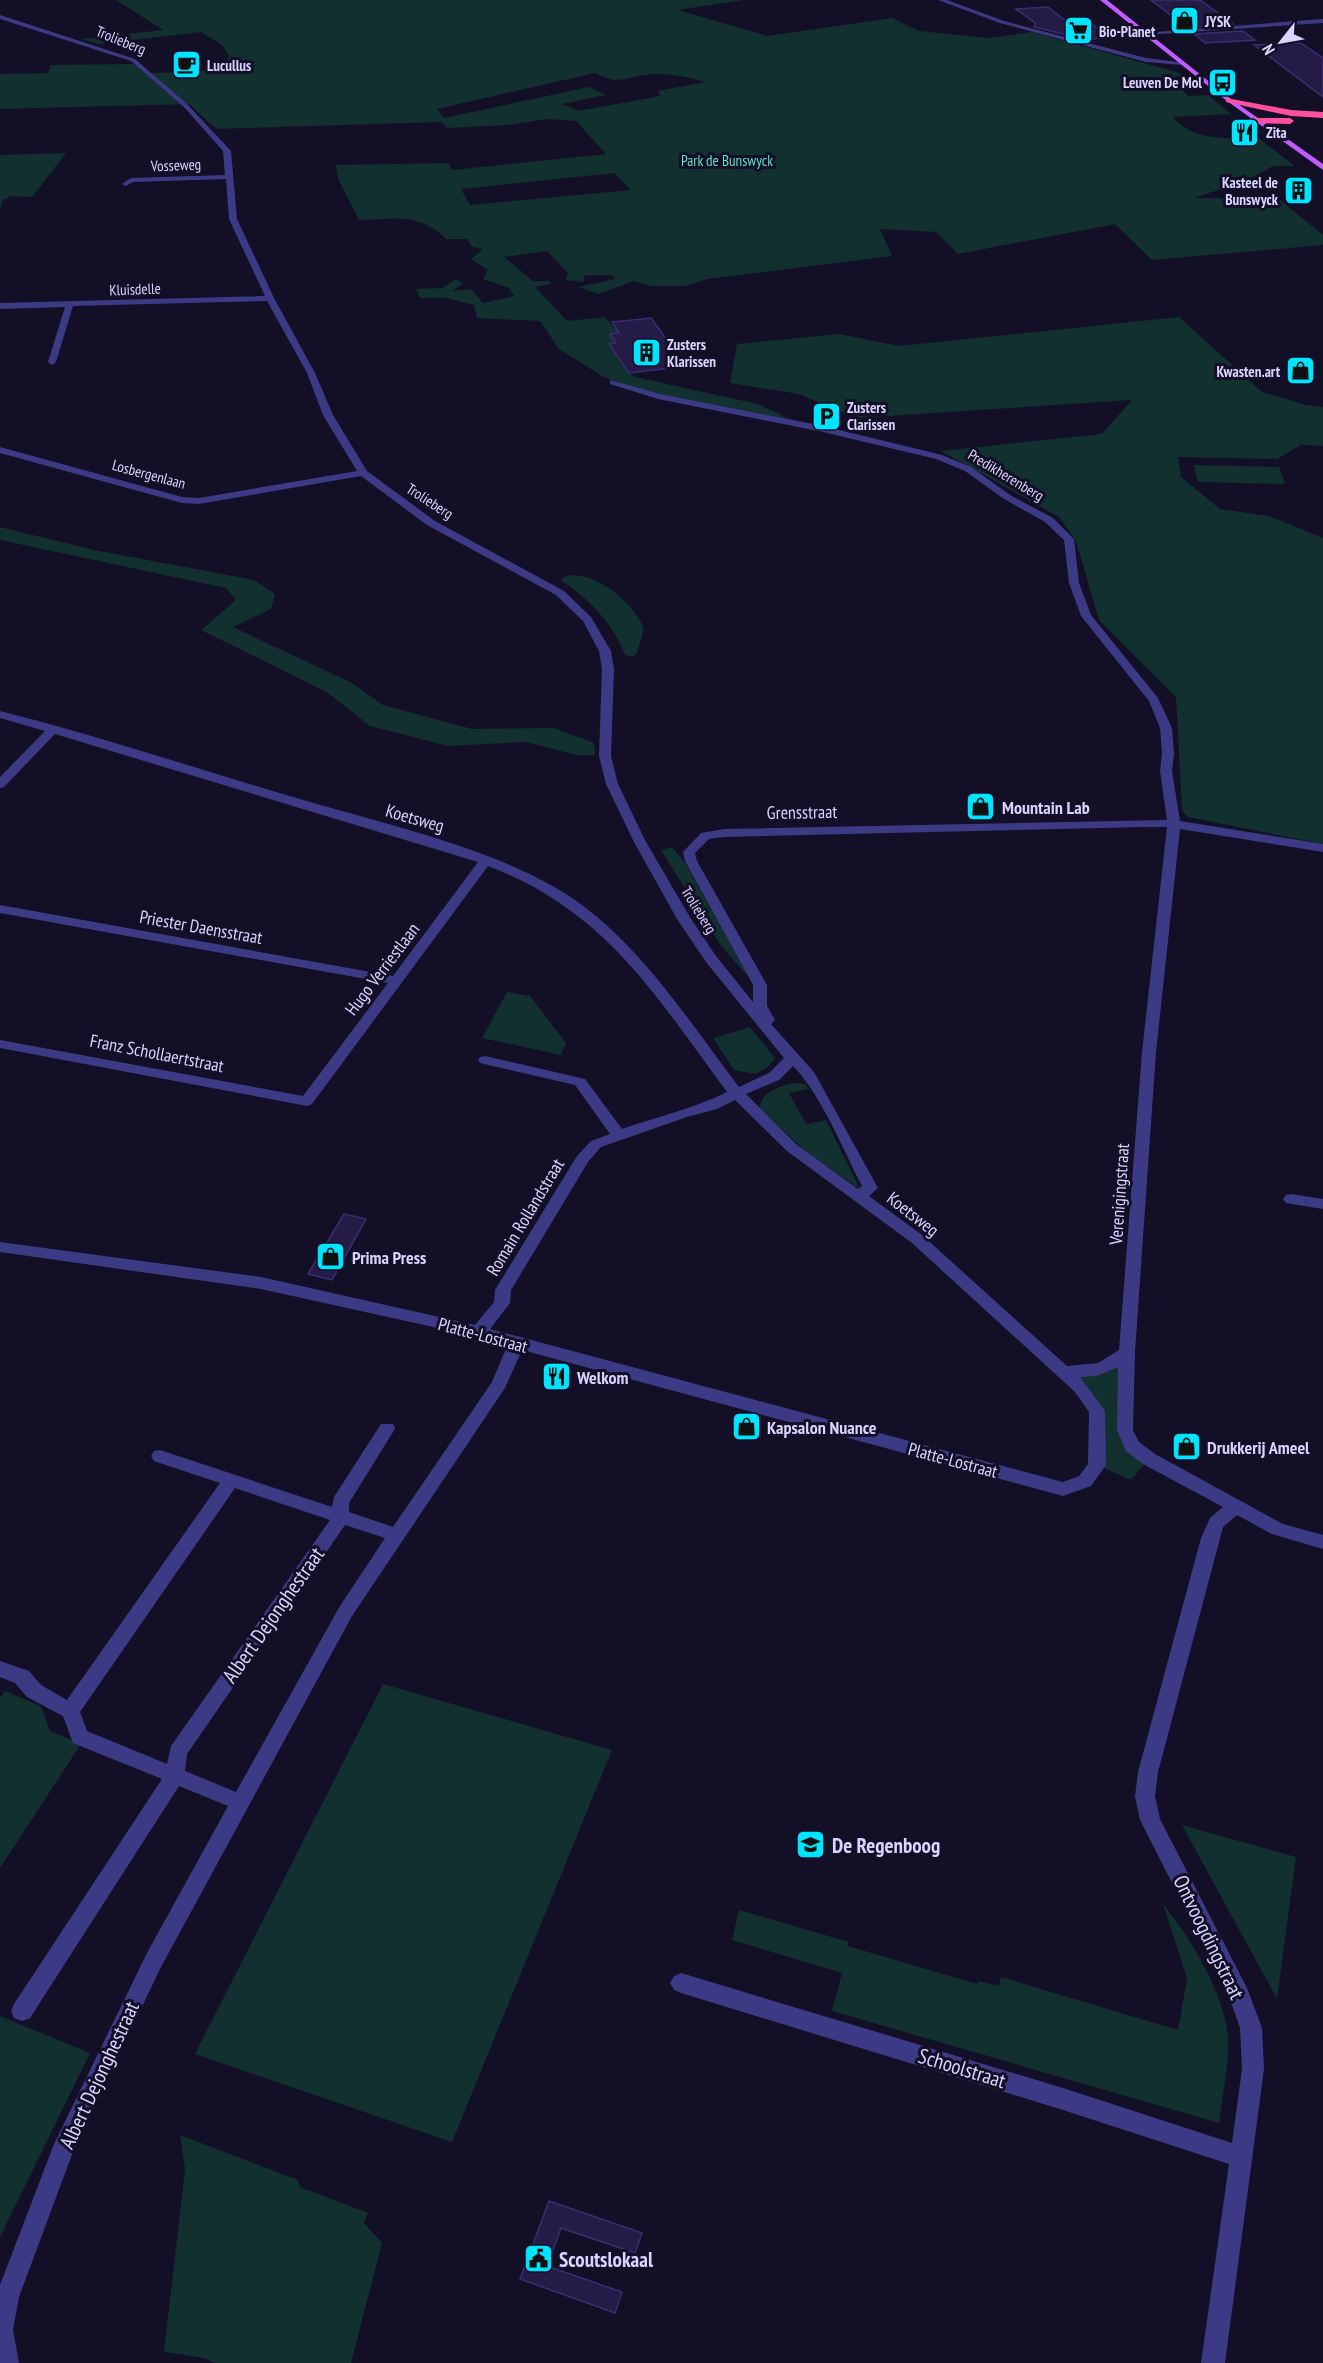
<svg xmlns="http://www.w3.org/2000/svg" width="1323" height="2363" font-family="'PT Sans Narrow',sans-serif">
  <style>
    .green { fill: #12302f; fill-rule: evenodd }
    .building { fill: #241b47; stroke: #3b2d73; stroke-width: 1.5 }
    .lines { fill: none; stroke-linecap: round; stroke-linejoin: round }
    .street { fill: #3d3a85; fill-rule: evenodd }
    .primary { fill: #c25bff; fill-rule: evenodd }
    .highway { fill: #ff4fa3; fill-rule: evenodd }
    .labels { text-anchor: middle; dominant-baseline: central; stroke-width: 6; stroke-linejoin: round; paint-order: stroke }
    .far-poi-label { font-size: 15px; font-weight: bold; fill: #d9d4ff; stroke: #130f26; text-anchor: start }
    .far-street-label { font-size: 15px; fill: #d9d4ff; stroke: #130f26 }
    .far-park-label { font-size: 15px; fill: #5fe0c0; stroke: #130f26 }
    .poi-label { font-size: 18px; font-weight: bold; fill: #d9d4ff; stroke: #130f26; text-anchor: start }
    .street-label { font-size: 18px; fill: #d9d4ff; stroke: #130f26 }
    .near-street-label { font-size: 21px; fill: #d9d4ff; stroke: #130f26 }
    .near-poi-label { font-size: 21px; font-weight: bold; fill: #d9d4ff; stroke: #130f26; text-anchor: start }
  </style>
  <rect width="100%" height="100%" fill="#130f26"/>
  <g class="green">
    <path d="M116 0H743L678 10 767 36 892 18 919 31 988 38 1032 32 1180 73 1184 76 1170 77 1188 96 1208 95 1231 114 1173 117C1192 141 1229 139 1257 137L1295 166H1273L1246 181 1194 198 1279 199 1323 235V245L1152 260 1115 224 958 254 936 232 880 229 892 256 707 279 687 286H651L634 281 598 294 578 287 615 279 613 275H585L583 282 566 280 568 273 547 251 504 257 533 281H549L551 284 535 287 567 321 605 317 619 333 610 334 616 343 609 344 629 373 635 377 758 404 790 419 709 405 631 388 602 376 559 349 540 321 477 318 474 305 447 298H420L416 289 442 288 456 279 463 283 452 291 471 289 483 303 514 296 509 288 483 279 488 270 471 259 483 249 472 247 467 239H446C419 212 394 219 359 220L338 179 336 165 449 163 452 170 606 154 576 121 547 119 509 125 447 128 442 122 216 129 189 104 0 109V74L48 73 51 65 135 64 144 73H157L240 69 227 61 229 56 222 45 201 32 98 44 81 39 163 30ZM595 73C621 87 629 75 654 74 673 74 688 77 706 82L658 91 660 96 578 111 562 104 606 95 589 87 444 118 437 109ZM615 173 630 190 470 205 461 189Z"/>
    <polygon points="66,153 32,197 11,196 3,200 0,210 0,155"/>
    <polygon points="1179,317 1262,392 1306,405 1323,407 1323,446 1301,445 1277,459 1178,457 1181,477 1220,509 1269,516 1323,538 1323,844 1188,817 1182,810 1176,697 1099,620 1076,541 1059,517 941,451 1102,434 1132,400 856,418 799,394 730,383 737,344 839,334 899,346"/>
    <polygon points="1194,465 1279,467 1285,484 1198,482"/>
    <polygon points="0,527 94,550 254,580 275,594 271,609 233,627 352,683 383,705 472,729 554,728 594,743 595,755 576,755 527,742 448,746 370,726 328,693 201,630 236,600 226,588 0,540"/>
    <path d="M571 575C600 575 634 603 644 629L637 653 633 657 625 655C613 623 590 600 562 581V578Z"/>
    <polygon points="672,847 686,864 749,978 720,944 661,850"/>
    <polygon points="507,992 530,996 566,1043 561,1055 482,1038"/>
    <polygon points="750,1027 775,1058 768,1067 756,1074 734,1070 713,1038"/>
    <path d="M794 1083 805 1084 809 1089 789 1093 806 1124 826 1120 860 1189 807 1153 760 1108C759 1093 782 1085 794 1083Z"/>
    <polygon points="1127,1352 1125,1430 1149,1459 1131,1480 1097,1465 1097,1411 1061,1372 1091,1371"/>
    <polygon points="383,1684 612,1750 452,2142 195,2054"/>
    <polygon points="5,1691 41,1706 50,1731 81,1744 0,1868 0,1698"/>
    <polygon points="1182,1825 1296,1857 1277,1999"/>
    <path d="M1163 1904C1190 1937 1224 1993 1228 2036 1230 2059 1222 2098 1219 2123L832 2011 842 1973 732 1940 739 1910 849 1942 848 1946 977 1984 978 1981 999 1986 1001 1977 1178 2030 1187 1978Z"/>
    <polygon points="0,2016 90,2053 0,2237"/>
    <polygon points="180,2135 298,2180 300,2187 368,2213 364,2223 382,2243 351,2363 215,2363 205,2358 164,2352 185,2169"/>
  </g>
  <g class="building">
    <polygon points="1151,0 1200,0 1233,24 1186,27"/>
    <polygon points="1048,7 1066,21 1085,19 1110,37 1092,39 1092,41 1034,27 1035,23 1016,9"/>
    <polygon points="1243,31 1255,40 1205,43 1194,34"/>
    <polygon points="1301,43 1323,58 1323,97 1254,45"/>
    <polygon points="651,318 684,363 669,364 672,368 629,373 609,344 616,343 610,334 619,333 612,322"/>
    <polygon points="344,1214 366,1219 332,1280 308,1274"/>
    <polygon points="549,2201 642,2233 635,2253 561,2228 547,2266 622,2292 615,2313 520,2279"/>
  </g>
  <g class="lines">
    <g class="street">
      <polygon points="938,0 947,0 1004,21 1146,58 1186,63 1183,65 1146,62 1000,23"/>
      <path d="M0 15 135 59 187 104 231 151 237 219 274 298 315 373 333 415 367 471 435 521 564 591 591 617 611 651 614 669 611 756 618 784 646 842 691 919 716 956 753 1002V985L685 861 683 852 701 833 724 829 1167 820 1160 771 1162 754 1160 728 1149 701 1081 616 1069 583 1064 540 1045 522 1004 499 965 471 936 459 823 432 658 399 610 384V380L660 394 823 426 942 455 971 467 1010 495 1053 518 1074 539 1079 583 1091 615 1158 698 1172 728 1174 754 1172 771 1180 821 1323 844V852L1180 829 1156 1052 1135 1352 1133 1430 1139 1442 1155 1454 1283 1524 1323 1535V1549L1272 1534 1237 1515 1223 1527 1158 1772 1155 1796 1160 1819 1247 1988 1262 2028 1264 2069 1225 2363H1201L1229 2164 1063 2110 681 1993 674 1990 670 1983 674 1976 681 1973 1063 2088 1232 2143 1242 2069 1240 2028 1227 1991 1140 1820 1135 1796 1138 1772 1201 1538 1210 1518 1223 1507 1143 1464 1126 1451 1117 1430 1118 1367 1096 1376 1080 1377 1105 1411 1106 1465 1091 1486 1063 1496 522 1350 505 1388 352 1616 161 1967 74 2149 19 2297 13 2330 19 2363H0V2285L54 2144 147 1953 228 1806 179 1786 30 2018 22 2021 14 2018 11 2011 14 2004 162 1779 73 1743 63 1716 27 1697 15 1683 0 1677V1661L29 1671 41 1685 67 1700 220 1483 154 1461 151 1456 154 1451 160 1450 332 1507 334 1497 381 1424H393L395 1428 393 1432 349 1503V1512L393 1527 492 1382 507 1346 456 1332 261 1289 0 1252V1242L261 1277 475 1325 494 1302 495 1290 577 1156 591 1141 610 1134 575 1085 480 1063 478 1060 480 1057 485 1056 585 1079 622 1129C656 1117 696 1108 727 1092 655 995 606 911 488 866L312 1104 307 1106 0 1048V1040L303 1096 388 983 0 913V905L393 976 478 862 55 734 4 787 0 788V777L45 731 0 718V711C100 736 200 770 300 799 387 825 510 851 582 905 646 953 691 1024 739 1087L769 1073 784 1058 706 962 677 919 634 842 606 784 599 756 602 669 599 651 583 621 556 595 427 525 361 476 199 504 182 503 0 453V447L182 497 199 498 357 471 323 415 307 373 267 301 73 306 56 362 52 365 48 362 65 307 0 309V303L265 296 229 219 226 179 133 182 126 186 122 184 131 178 225 175 223 151 183 106 131 61 0 19ZM1143 827H1167L1142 1052 1119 1350 1098 1363 1067 1366 922 1235 869 1196 878 1188 814 1072 771 1024 775 1020 767 1006V985L697 861 695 853 709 839 724 837ZM793 1066C821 1094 843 1150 862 1186L858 1189 797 1145 746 1094 779 1080ZM735 1100 787 1151 912 1243 1075 1392 1089 1412 1088 1464 1079 1476 1063 1482 490 1329 510 1303 511 1290 588 1162 601 1147 687 1117 717 1109ZM235 1488 330 1520 171 1746 167 1764 87 1731 80 1712ZM345 1525 385 1538 340 1606 236 1792 185 1771 187 1754Z"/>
      <polygon points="1323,19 1323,23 1145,35 1142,33"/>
      <polygon points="1291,1194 1323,1199 1323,1209 1286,1203 1283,1199 1286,1195"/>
    </g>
    <polygon class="primary" points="1100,0 1107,0 1231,99 1323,164 1323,170 1227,101"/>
    <g class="highway">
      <polygon points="1226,98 1291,110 1323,112 1323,118 1291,116 1226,102"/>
      <polygon points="1250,118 1290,118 1294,121 1290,124 1247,123"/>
    </g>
  </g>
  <defs>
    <symbol id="shop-square" viewBox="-11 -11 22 22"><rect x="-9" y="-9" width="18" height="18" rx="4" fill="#00e5ff" stroke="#130f26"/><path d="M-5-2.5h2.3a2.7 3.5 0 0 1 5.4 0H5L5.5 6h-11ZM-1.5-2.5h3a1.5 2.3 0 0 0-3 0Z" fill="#111"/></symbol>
    <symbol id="supermarket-square" viewBox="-11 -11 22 22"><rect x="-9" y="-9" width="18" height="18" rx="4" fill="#00e5ff" stroke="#130f26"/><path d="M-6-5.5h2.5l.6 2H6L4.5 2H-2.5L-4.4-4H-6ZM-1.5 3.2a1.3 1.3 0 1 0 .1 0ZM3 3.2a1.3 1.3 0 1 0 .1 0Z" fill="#111"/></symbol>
    <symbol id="cafe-square" viewBox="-11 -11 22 22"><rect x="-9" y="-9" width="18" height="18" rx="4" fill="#00e5ff" stroke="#130f26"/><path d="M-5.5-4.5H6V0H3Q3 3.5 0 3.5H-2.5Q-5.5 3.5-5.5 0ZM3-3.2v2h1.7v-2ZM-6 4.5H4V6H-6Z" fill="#111"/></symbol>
    <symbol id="bus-square" viewBox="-11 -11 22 22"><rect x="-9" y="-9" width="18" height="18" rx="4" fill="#00e5ff" stroke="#130f26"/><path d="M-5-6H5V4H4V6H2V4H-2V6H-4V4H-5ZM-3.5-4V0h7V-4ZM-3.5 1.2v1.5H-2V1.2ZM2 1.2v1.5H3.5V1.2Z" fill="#111"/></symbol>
    <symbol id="restaurant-square" viewBox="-11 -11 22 22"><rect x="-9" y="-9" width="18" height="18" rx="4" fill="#00e5ff" stroke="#130f26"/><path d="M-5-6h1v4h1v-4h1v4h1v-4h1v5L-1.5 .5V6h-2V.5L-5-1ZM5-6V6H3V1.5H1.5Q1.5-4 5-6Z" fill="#111"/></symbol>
    <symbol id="building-square" viewBox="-11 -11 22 22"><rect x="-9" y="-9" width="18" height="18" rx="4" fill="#00e5ff" stroke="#130f26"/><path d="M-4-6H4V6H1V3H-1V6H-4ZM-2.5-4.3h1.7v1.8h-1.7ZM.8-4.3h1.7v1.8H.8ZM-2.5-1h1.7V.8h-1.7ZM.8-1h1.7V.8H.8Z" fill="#111"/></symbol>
    <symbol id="parking-square" viewBox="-11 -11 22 22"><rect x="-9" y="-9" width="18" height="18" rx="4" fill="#00e5ff" stroke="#130f26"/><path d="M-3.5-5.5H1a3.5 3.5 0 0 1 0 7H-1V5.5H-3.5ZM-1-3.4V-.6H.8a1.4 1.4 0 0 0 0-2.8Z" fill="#111"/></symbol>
    <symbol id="school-square" viewBox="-11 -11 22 22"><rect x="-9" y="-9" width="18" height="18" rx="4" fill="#00e5ff" stroke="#130f26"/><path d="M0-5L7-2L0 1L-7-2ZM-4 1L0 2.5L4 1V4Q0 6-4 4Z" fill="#111"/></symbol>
    <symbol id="civic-square" viewBox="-11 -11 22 22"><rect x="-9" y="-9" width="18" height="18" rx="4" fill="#00e5ff" stroke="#130f26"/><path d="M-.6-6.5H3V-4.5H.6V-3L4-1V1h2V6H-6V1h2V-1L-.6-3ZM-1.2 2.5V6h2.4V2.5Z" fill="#111"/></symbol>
  </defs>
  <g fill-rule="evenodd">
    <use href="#shop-square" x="1168" y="4" width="33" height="33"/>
    <use href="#supermarket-square" x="1062" y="14" width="33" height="33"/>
    <use href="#cafe-square" x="170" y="48" width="33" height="33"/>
    <use href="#bus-square" x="1206" y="66" width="33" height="33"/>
    <use href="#restaurant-square" x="1228" y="116" width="33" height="33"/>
    <use href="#building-square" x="1282" y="174" width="33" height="33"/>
    <use href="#building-square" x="630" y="336" width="33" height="33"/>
    <use href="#shop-square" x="1284" y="354" width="33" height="33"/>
    <use href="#parking-square" x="810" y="400" width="33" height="33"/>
    <use href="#shop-square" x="964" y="790" width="33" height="33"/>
    <use href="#shop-square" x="314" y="1240" width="33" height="33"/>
    <use href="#restaurant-square" x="540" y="1360" width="33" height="33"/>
    <use href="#shop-square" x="730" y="1410" width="33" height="33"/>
    <use href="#shop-square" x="1170" y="1430" width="33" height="33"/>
    <use href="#school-square" x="794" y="1828" width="33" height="33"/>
    <use href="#civic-square" x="522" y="2242" width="33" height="33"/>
  </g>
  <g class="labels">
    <g class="far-poi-label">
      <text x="1205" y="21">JYSK</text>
      <text x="1099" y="31">Bio-Planet</text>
      <text x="207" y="65">Lucullus</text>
      <text x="1202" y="82" text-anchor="end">Leuven De Mol</text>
      <text x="1266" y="132">Zita</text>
      <text x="1278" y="182" text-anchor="end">Kasteel de<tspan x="1278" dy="17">Bunswyck</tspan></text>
      <text x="667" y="344">Zusters<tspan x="667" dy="17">Klarissen</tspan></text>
      <text x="1280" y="371" text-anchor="end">Kwasten.art</text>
      <text x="847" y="407">Zusters<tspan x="847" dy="17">Clarissen</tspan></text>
    </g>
    <g class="far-street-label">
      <text transform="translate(121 40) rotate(22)">Trolieberg</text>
      <text transform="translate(176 165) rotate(-2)">Vosseweg</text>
      <text transform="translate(135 289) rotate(-2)">Kluisdelle</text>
      <text transform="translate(149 474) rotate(15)">Losbergenlaan</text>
      <text transform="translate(1006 475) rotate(31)">Predikherenberg</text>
      <text transform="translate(430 501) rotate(33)">Trolieberg</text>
      <text transform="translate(699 910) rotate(58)">Trolieberg</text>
    </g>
    <g class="far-park-label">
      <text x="727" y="160">Park de Bunswyck</text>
    </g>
    <g class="poi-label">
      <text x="1002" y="807">Mountain Lab</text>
      <text x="352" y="1257">Prima Press</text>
      <text x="577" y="1377">Welkom</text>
      <text x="767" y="1427">Kapsalon Nuance</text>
      <text x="1207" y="1447">Drukkerij Ameel</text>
    </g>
    <g class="street-label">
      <text transform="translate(802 812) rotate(-1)">Grensstraat</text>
      <text transform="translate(415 818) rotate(16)">Koetsweg</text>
      <text transform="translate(201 927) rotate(10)">Priester Daensstraat</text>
      <text transform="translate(382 969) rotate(-53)">Hugo Verriestlaan</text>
      <text transform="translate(157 1053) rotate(11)">Franz Schollaertstraat</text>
      <text transform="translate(1119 1194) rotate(-86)">Verenigingstraat</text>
      <text transform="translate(913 1214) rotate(38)">Koetsweg</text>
      <text transform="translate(525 1217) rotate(-59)">Romain Rollandstraat</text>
      <text transform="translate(483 1335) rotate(15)">Platte-Lostraat</text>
      <text transform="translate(953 1460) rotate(15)">Platte-Lostraat</text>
    </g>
    <g class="near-street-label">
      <text transform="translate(273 1615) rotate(-55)">Albert Dejonghestraat</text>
      <text transform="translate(1209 1937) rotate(64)">Ontvoogdingstraat</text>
      <text transform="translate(962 2068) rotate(17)">Schoolstraat</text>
      <text transform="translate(99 2075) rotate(-65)">Albert Dejonghestraat</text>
    </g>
    <g class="near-poi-label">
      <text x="832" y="1845">De Regenboog</text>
      <text x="559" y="2259">Scoutslokaal</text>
    </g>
  </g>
  <g transform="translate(1281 42) rotate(239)" stroke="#130f26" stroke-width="4.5" paint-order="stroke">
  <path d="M0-4.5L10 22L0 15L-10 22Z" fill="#d9d4ff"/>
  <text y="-9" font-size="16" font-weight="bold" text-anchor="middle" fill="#d9d4ff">N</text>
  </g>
</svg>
